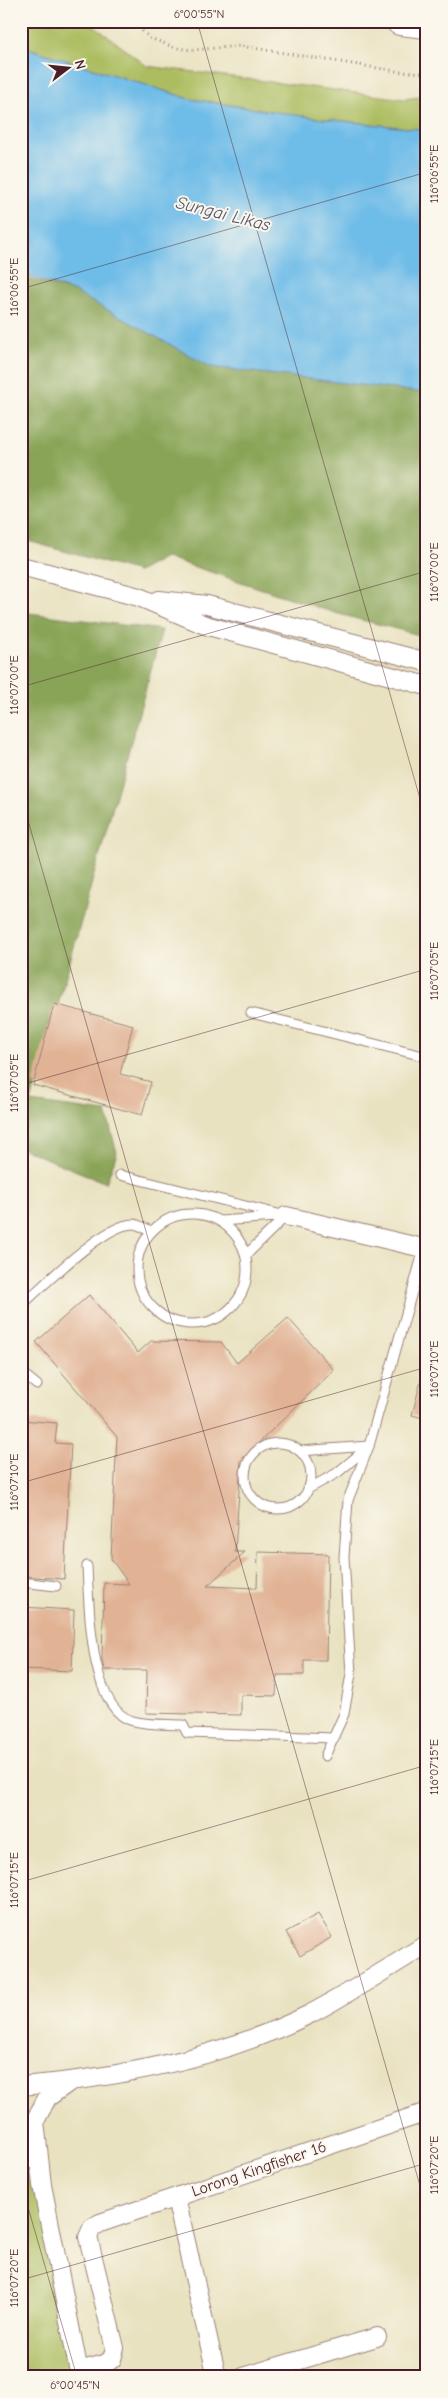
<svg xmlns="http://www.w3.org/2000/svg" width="448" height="2398" font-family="'Comic Neue',sans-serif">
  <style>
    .green { fill: #acbd60; stroke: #7b6e46 }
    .forest { fill: #89a456; stroke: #6a6240 }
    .water { fill: #6ebce8; stroke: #5c6e8a }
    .building { fill: #e1b294 }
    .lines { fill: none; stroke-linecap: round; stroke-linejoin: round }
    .lane-casing { stroke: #9a8076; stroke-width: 11 }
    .street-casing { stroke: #9a8076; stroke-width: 20 }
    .highway-casing { stroke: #9a8076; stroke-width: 30 }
    .path { stroke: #9a8076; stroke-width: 3; stroke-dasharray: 1 4; stroke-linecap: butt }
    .lane { stroke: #fff; stroke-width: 9 }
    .street { stroke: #fff; stroke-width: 18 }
    .highway { stroke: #fff; stroke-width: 28 }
    .ticks { fill: none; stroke: #4a1f2b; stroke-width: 1; stroke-opacity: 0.45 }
    .labels { text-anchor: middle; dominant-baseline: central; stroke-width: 4; stroke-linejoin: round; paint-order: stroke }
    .street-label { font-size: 16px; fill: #4a1f2b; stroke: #fbf7ec }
    .water-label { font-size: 18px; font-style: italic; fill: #57566d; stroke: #fbf7ec }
    .neatline { fill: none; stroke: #4a1f2b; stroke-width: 2 }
    .ticks-label { font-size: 12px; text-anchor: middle; fill: #4a1f2b }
  </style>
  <rect width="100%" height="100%" fill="#fbf7ec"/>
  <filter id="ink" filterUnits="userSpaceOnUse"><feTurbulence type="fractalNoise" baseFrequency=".02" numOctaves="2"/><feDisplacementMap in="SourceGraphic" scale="10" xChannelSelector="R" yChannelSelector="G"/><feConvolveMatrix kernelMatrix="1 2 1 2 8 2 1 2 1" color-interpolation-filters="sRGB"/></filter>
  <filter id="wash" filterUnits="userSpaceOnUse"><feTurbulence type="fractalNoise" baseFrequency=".0096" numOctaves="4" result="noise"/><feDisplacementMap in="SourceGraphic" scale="20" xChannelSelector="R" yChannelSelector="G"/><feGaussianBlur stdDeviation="1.12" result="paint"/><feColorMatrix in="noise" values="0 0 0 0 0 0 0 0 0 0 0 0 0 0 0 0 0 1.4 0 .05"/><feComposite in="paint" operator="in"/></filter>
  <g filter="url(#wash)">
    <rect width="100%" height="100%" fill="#e9e2c1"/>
    <g class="green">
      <polygon points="21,21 88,21 147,66 404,99 427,96 427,130 323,119 190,99 21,46"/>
      <polygon points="21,2127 30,2154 80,2377 21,2377"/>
    </g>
    <g class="forest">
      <polygon points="21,277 73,291 211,367 427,393 427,637 335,613 165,557 138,572 21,539"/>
      <polygon points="21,612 162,630 31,1102 106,1112 117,1153 106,1183 21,1148"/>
    </g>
    <polygon class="water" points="21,46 190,99 323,119 427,130 427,393 211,367 73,291 21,274"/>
    <g id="blocks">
      <g class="building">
        <polygon points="54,1004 133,1025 120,1074 151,1082 142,1115 33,1085"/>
        <polygon points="89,1295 138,1353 151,1341 221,1342 237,1363 288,1318 334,1370 241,1460 235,1552 245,1552 207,1586 257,1588 258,1552 328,1554 326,1660 304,1660 304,1675 277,1675 276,1696 241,1695 241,1715 146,1713 147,1670 104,1670 102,1659 104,1583 129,1584 111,1559 117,1437 36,1342"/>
        <polygon points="422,1377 427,1378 427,1419 412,1415"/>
        <polygon points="21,1420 57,1423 55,1443 71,1444 64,1579 21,1576"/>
        <polygon points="21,1607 74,1610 72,1671 21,1669"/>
        <polygon points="318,1914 332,1937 300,1956 286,1932"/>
      </g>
    </g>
  </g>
  <g filter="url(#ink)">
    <use href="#blocks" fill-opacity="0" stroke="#9a8076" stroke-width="1"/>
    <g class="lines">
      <defs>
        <g id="lane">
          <polyline points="251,1013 427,1057"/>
          <polyline points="120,1175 286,1216"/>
          <circle cx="192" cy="1269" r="55"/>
          <polyline points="220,1221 277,1217"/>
          <polyline points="246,1255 286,1216"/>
          <path d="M21 1306C43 1286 104 1224 133 1224 138 1224 146 1229 151 1231"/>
          <polyline points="22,1373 37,1385"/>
          <circle cx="278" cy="1476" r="33"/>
          <polyline points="300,1451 369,1446"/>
          <polyline points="308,1489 337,1473 367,1448"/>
          <path d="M87 1566C89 1603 89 1710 133 1721 149 1725 167 1724 183 1725L187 1733 334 1738"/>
          <polyline points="21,1582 56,1586"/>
          <polyline points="325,1756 344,1714 351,1674 344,1557 348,1500 369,1446 424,1249"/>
        </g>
        <g id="street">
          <polyline points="21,566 139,597 205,625 427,686"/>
          <polyline points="159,600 207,605 427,662"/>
          <polyline points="286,1216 427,1249"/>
          <polyline points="68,2083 47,2098 35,2121 42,2185 80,2377"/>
          <path d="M21 2086C119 2078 221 2058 310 2014 350 1993 388 1968 427 1944"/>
          <polyline points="21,2127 31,2159"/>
          <polyline points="176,2198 216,2373 220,2377"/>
          <polyline points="79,2371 105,2364 112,2359 115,2348 88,2237 92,2228 100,2223 427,2112"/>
          <polyline points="243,2377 377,2337"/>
        </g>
        <polyline id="highway" points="400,21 427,24"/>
      </defs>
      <use href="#lane" class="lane-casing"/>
      <use href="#street" class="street-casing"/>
      <use href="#highway" class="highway-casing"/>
      <polyline class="path" points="131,21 150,38 176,48 192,50 241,46 402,72 427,73"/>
      <use href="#lane" class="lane"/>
      <use href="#street" class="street"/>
      <use href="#highway" class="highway"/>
    </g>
  </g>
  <path class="ticks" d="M197 21 427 823M21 289 427 172M21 687 427 571M21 796 427 2210M21 1085 427 969M21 1483 427 1367M21 1882 427 1765M21 2183 77 2377M21 2280 427 2163"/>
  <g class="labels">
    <g class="street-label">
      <text transform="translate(259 2169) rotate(-19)">Lorong Kingfisher 16</text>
    </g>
    <g class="water-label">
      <text transform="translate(223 214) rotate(14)">Sungai Likas</text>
    </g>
  </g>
  <rect width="448" height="2398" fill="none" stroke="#fbf7ec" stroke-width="55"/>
  <g transform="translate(68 68) rotate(74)" stroke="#fbf7ec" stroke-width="4" paint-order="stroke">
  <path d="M0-4L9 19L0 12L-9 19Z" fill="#4a1f2b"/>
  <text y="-8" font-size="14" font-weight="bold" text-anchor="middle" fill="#4a1f2b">N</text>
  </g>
  <rect x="28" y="28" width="392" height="2342" class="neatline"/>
  <g class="ticks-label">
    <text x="199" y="18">6°00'55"N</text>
    <text transform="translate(434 174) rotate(-90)" y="4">116°06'55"E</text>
    <text transform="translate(14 287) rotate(-90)" y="4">116°06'55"E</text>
    <text transform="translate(434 572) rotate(-90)" y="4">116°07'00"E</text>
    <text transform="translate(14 685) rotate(-90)" y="4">116°07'00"E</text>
    <text transform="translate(434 971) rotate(-90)" y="4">116°07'05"E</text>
    <text transform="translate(14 1083) rotate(-90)" y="4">116°07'05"E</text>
    <text transform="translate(434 1369) rotate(-90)" y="4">116°07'10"E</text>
    <text transform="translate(14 1482) rotate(-90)" y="4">116°07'10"E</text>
    <text transform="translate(434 1767) rotate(-90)" y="4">116°07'15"E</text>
    <text transform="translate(14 1880) rotate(-90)" y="4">116°07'15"E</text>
    <text transform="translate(434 2165) rotate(-90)" y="4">116°07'20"E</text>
    <text transform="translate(14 2278) rotate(-90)" y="4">116°07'20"E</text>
    <text x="75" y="2389">6°00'45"N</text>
  </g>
</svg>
